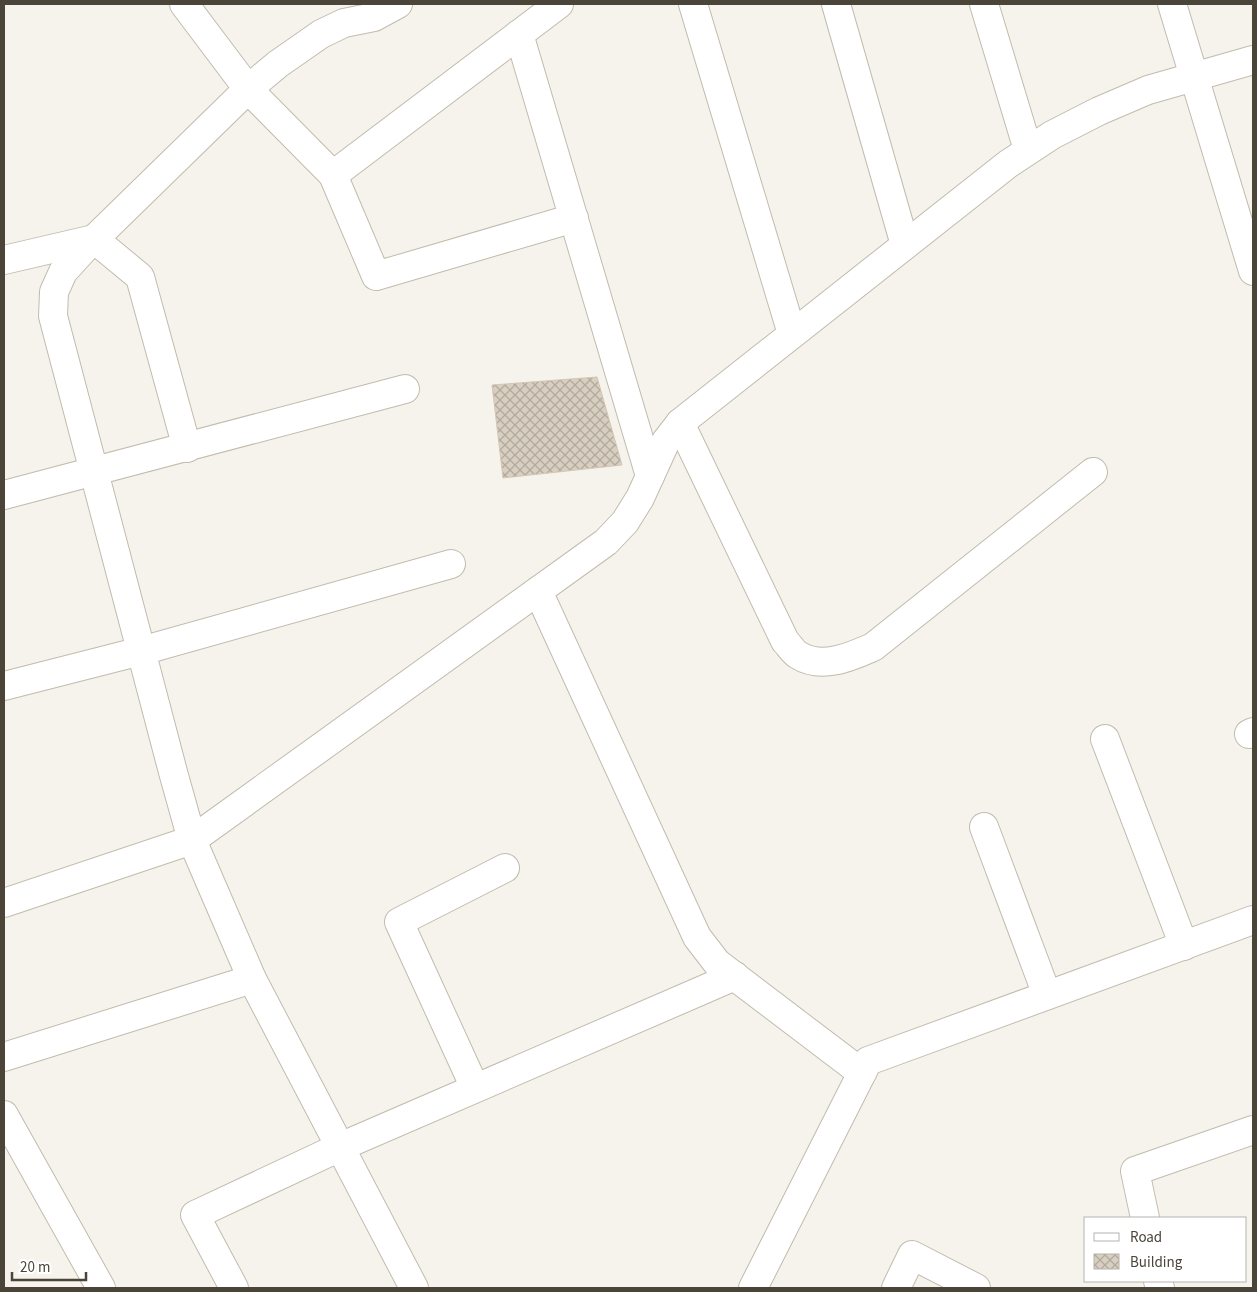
<svg xmlns="http://www.w3.org/2000/svg" width="1257" height="1292" font-family="'Source Sans 3',sans-serif">
  <style>
    .building { fill: url(#building-cross-hatch); stroke: #d3c7b4 }
    .lines { fill: none; stroke-linecap: round; stroke-linejoin: round }
    .street-casing { stroke: #c2bbae; stroke-width: 30 }
    .street { stroke: #fff; stroke-width: 28 }
  </style>
  <defs>
    <pattern id="building-cross-hatch" width="8" height="8" patternUnits="userSpaceOnUse" patternTransform="scale(1.25)"><rect width="8" height="8" fill="#d8cfc1"/><path d="M0 0l8 8M0 8l8-8" fill="none" stroke="#b1aa9e"/></pattern>
  </defs>
  <rect width="100%" height="100%" fill="#f6f3ec"/>
  <polygon class="building" points="597,377 622,465 503,478 492,385"/>
  <g class="lines">
    <defs>
      <g id="street">
        <polyline points="184,4 248,89 333,175 376,276 574,218"/>
        <polyline points="398,4 374,17 344,23 321,34 278,64 248,89 83,250 63,272 54,292 53,316 173,772 192,840 252,979 414,1288"/>
        <polyline points="693,4 792,334"/>
        <polyline points="836,4 905,245"/>
        <polyline points="984,4 1028,150"/>
        <polyline points="1172,4 1253,271"/>
        <polyline points="519,34 650,476"/>
        <polyline points="333,175 559,4"/>
        <polyline points="4,260 94,239 140,277 187,448"/>
        <path d="M680 423 785 641C789 645 793 652 798 655 822 670 850 657 873 647L1093 472"/>
        <polyline points="4,495 405,389"/>
        <polyline points="538,591 697,937 717,963 862,1073"/>
        <polyline points="4,686 141,651 451,564"/>
        <polyline points="1249,734 1253,732"/>
        <polyline points="1105,739 1184,946"/>
        <polyline points="984,827 1047,995"/>
        <polyline points="4,903 192,840 606,542 625,522 640,498 666,441 680,423 1008,164 1052,135 1099,111 1148,90 1253,60"/>
        <polyline points="4,1057 252,979"/>
        <polyline points="475,1088 399,922 505,868"/>
        <polyline points="4,1115 101,1288"/>
        <polyline points="1145,1218 1135,1171 1253,1130"/>
        <polyline points="1158,1281 1160,1288"/>
        <polyline points="234,1288 195,1215 340,1147 735,976"/>
        <polyline points="753,1288 868,1061 1253,920"/>
        <polyline points="896,1288 912,1255 976,1288"/>
      </g>
    </defs>
    <use href="#street" class="street-casing"/>
    <use href="#street" class="street"/>
  </g>
  <rect width="1257" height="1292" fill="none" stroke="#4b4439" stroke-width="10"/>
  <rect x="1084" y="1217" width="162" height="65" fill="#ffffff" stroke="#b7b4b0"/>
  <rect x="1094" y="1233" width="25" height="8" fill="#ffffff" stroke="#b7b4b0"/>
  <text x="1130" y="1242" font-size="15" fill="#4b4439">Road</text>
  <rect x="1094" y="1254" width="25" height="15" fill="url(#building-cross-hatch)" stroke="#b7b4b0"/>
  <text x="1130" y="1267" font-size="15" fill="#4b4439">Building</text>
  <path d="M12 1272v8h74v-8" fill="none" stroke="#4b4439" stroke-width="2.5"/>
  <text x="20" y="1272" font-size="15" fill="#4b4439" stroke="#ffffff" stroke-width="4" paint-order="stroke">20 m</text>
</svg>
